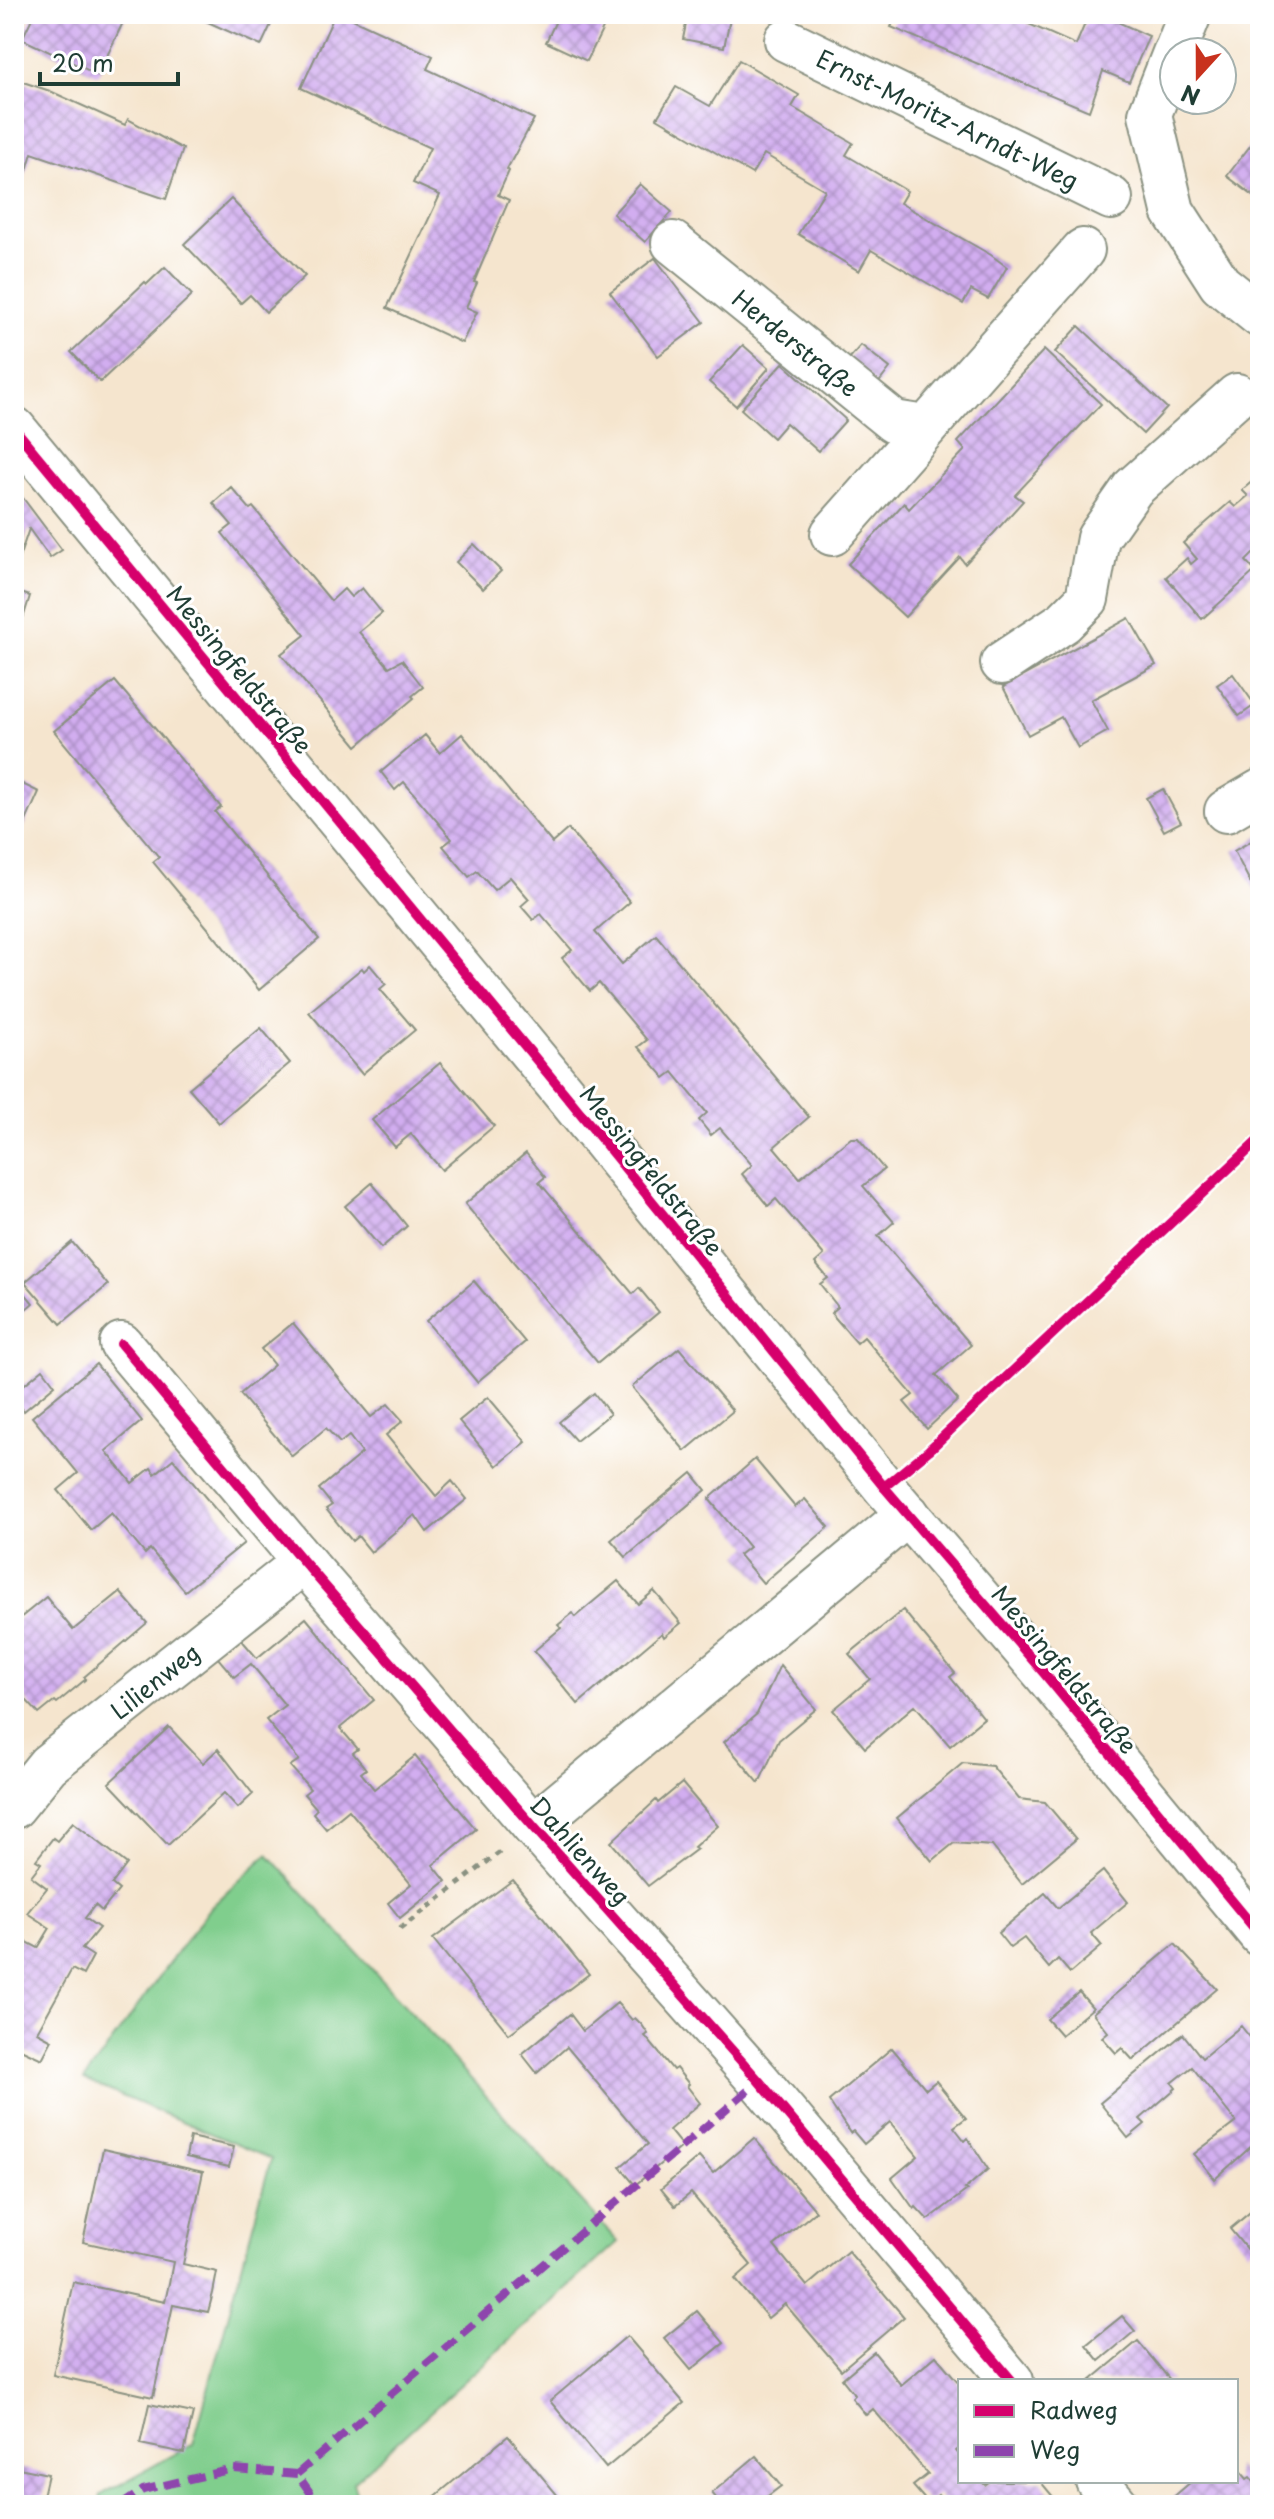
<svg xmlns="http://www.w3.org/2000/svg" width="1274" height="2519" font-family="'Playpen Sans',sans-serif">
  <style>
    .park { fill: #80ce8d; stroke: #508660; stroke-width: 2 }
    .building { fill: url(#building-cross-hatch) }
    .lines { fill: none; stroke-linecap: round; stroke-linejoin: round }
    .street-casing { stroke: #8a9181; stroke-width: 46 }
    .path { stroke: #8a9181; stroke-width: 5; stroke-dasharray: 6 6; stroke-linecap: butt }
    .street { stroke: #fff; stroke-width: 42 }
    .quiet { stroke: #8e44ad; stroke-width: 8; stroke-dasharray: 16 8; stroke-linecap: butt }
    .cycleway-casing { stroke: #fff; stroke-width: 15 }
    .cycleway { stroke: #d6006c; stroke-width: 10 }
    .labels { text-anchor: middle; dominant-baseline: central; stroke-width: 6; stroke-linejoin: round; paint-order: stroke }
    .street-label { font-size: 24px; fill: #1f3d34; stroke: #fff }
  </style>
  <defs>
    <pattern id="building-cross-hatch" width="8" height="8" patternUnits="userSpaceOnUse" patternTransform="scale(2)"><rect width="8" height="8" fill="#d2adf0"/><path d="M0 0l8 8M0 8l8-8" fill="none" stroke="#aa8ec3"/></pattern>
  </defs>
  <rect width="100%" height="100%" fill="#fff"/>
  <filter id="ink" filterUnits="userSpaceOnUse"><feTurbulence type="fractalNoise" baseFrequency=".0125" numOctaves="2"/><feDisplacementMap in="SourceGraphic" scale="16" xChannelSelector="R" yChannelSelector="G"/><feConvolveMatrix kernelMatrix="1 2 1 2 8 2 1 2 1" color-interpolation-filters="sRGB"/></filter>
  <filter id="wash" filterUnits="userSpaceOnUse"><feTurbulence type="fractalNoise" baseFrequency=".006" numOctaves="4" result="noise"/><feDisplacementMap in="SourceGraphic" scale="32" xChannelSelector="R" yChannelSelector="G"/><feGaussianBlur stdDeviation="1.8" result="paint"/><feColorMatrix in="noise" values="0 0 0 0 0 0 0 0 0 0 0 0 0 0 0 0 0 1.4 0 .05"/><feComposite in="paint" operator="in"/></filter>
  <g filter="url(#wash)">
    <rect width="100%" height="100%" fill="#f5e5ce"/>
    <polygon class="park" points="268,1854 618,2242 353,2482 360,2505 99,2505 101,2495 193,2444 271,2159 84,2080 208,1910"/>
    <g id="blocks">
      <g class="building">
        <polygon points="34,14 127,14 98,75 22,39"/>
        <polygon points="190,14 276,14 261,46"/>
        <polygon points="335,14 342,14 433,56 427,69 534,119 507,169 509,171 498,195 509,200 474,282 477,283 466,307 477,312 462,343 387,308 440,195 413,183 430,148 301,88"/>
        <polygon points="559,14 610,14 587,61 546,42"/>
        <polygon points="688,14 731,14 724,47 683,39"/>
        <polygon points="897,14 1006,14 1076,45 1089,14 1100,14 1149,36 1129,82 1103,71 1089,111 891,27"/>
        <polygon points="739,60 799,95 792,107 853,143 846,155 907,191 900,203 991,255 1007,267 988,299 971,290 963,304 871,250 859,271 798,234 825,190 764,154 752,174 657,118 676,87 710,106"/>
        <polygon points="14,79 50,91 125,125 128,119 183,149 166,199 32,153 17,204 14,203"/>
        <polygon points="1260,133 1260,201 1227,176"/>
        <polygon points="640,184 672,212 645,242 613,214"/>
        <polygon points="231,199 305,276 266,312 250,295 241,303 184,244"/>
        <polygon points="655,258 704,322 658,356 610,292"/>
        <polygon points="165,267 192,295 100,382 71,352 145,282 147,284"/>
        <polygon points="1079,326 1167,408 1143,434 1055,352"/>
        <polygon points="743,345 769,368 736,406 709,382"/>
        <polygon points="861,345 890,368 877,385 848,360"/>
        <polygon points="1044,350 1101,404 1015,495 1023,501 994,533 965,564 960,557 905,617 848,564 904,503 909,509 965,450 958,442"/>
        <polygon points="783,363 846,420 818,451 786,423 773,438 741,409"/>
        <polygon points="1260,475 1260,547 1246,561 1255,571 1202,619 1166,577 1187,558 1191,564 1197,559 1183,543 1230,502 1235,507 1248,496 1242,490"/>
        <polygon points="14,486 62,550 50,558 29,529 19,558 14,556"/>
        <polygon points="231,487 250,509 253,507 331,601 344,589 351,597 362,588 382,613 359,632 389,667 402,660 423,687 412,696 414,698 357,746 281,654 305,635 222,533 232,525 213,503"/>
        <polygon points="474,544 501,571 483,589 456,562"/>
        <polygon points="14,591 30,596 15,644 14,644"/>
        <polygon points="1129,618 1156,665 1091,700 1108,731 1078,748 1061,717 1028,735 1003,687"/>
        <polygon points="1233,674 1255,705 1239,716 1217,685"/>
        <polygon points="115,681 221,807 215,812 319,939 259,990 153,862 159,857 54,731"/>
        <polygon points="462,734 552,843 568,829 630,902 595,932 622,964 656,935 809,1117 774,1147 800,1178 851,1138 858,1138 884,1169 863,1186 894,1222 878,1236 971,1345 936,1375 958,1400 927,1429 904,1402 913,1395 864,1337 857,1343 831,1313 838,1307 820,1284 828,1278 815,1263 824,1255 776,1199 768,1206 742,1174 752,1165 720,1128 711,1135 699,1120 707,1113 673,1072 665,1078 638,1047 647,1040 599,983 590,991 562,958 572,950 541,914 533,920 521,906 529,899 510,877 494,890 477,871 469,877 443,846 452,839 404,782 395,790 381,772 425,735 440,753"/>
        <polygon points="14,780 39,792 14,848"/>
        <polygon points="1163,789 1181,822 1164,831 1146,798"/>
        <polygon points="1260,836 1260,901 1234,851"/>
        <polygon points="370,965 386,984 380,989 415,1030 362,1074 309,1012 362,968 364,971"/>
        <polygon points="261,1028 290,1063 219,1123 189,1088"/>
        <polygon points="440,1063 494,1126 442,1170 411,1134 395,1147 372,1120"/>
        <polygon points="526,1153 545,1177 539,1182 633,1294 639,1288 659,1312 598,1363 465,1204"/>
        <polygon points="372,1183 407,1226 381,1248 345,1206"/>
        <polygon points="72,1242 108,1285 61,1324 25,1282"/>
        <polygon points="14,1280 33,1303 18,1316 14,1311"/>
        <polygon points="474,1281 525,1342 477,1382 426,1321"/>
        <polygon points="293,1323 371,1417 388,1404 403,1421 386,1435 436,1496 452,1481 467,1499 427,1532 415,1515 371,1552 358,1536 352,1541 326,1509 332,1505 319,1489 362,1453 349,1436 340,1443 326,1428 292,1456 240,1394 274,1365 261,1349"/>
        <polygon points="679,1348 733,1411 685,1451 632,1387"/>
        <polygon points="96,1364 142,1421 106,1451 132,1483 151,1468 155,1474 173,1459 244,1543 185,1591 150,1549 145,1554 111,1513 91,1530 58,1490 78,1473 32,1417"/>
        <polygon points="43,1369 55,1385 24,1411 14,1399 14,1393"/>
        <polygon points="594,1393 610,1414 576,1441 559,1422"/>
        <polygon points="488,1397 526,1442 497,1466 459,1421"/>
        <polygon points="755,1459 795,1507 805,1499 829,1527 763,1583 739,1555 749,1547 709,1499"/>
        <polygon points="692,1473 706,1490 626,1557 611,1540"/>
        <polygon points="618,1581 638,1604 654,1591 681,1623 664,1637 662,1633 578,1704 534,1651 561,1628 558,1625 573,1613 575,1617"/>
        <polygon points="120,1592 147,1623 84,1677 86,1679 57,1703 55,1701 39,1714 14,1687 14,1623 46,1597 73,1630"/>
        <polygon points="903,1610 955,1673 950,1677 984,1718 950,1746 915,1705 865,1748 833,1710 870,1679 849,1654"/>
        <polygon points="306,1618 374,1700 340,1728 358,1749 353,1753 366,1769 361,1773 374,1789 415,1756 476,1829 433,1865 446,1881 400,1918 388,1903 411,1884 349,1810 326,1829 313,1813 317,1809 304,1794 310,1789 290,1766 299,1760 266,1720 285,1705 251,1664 234,1677 217,1657 240,1638 257,1658"/>
        <polygon points="780,1665 816,1709 779,1740 759,1783 724,1742 757,1714"/>
        <polygon points="169,1727 203,1763 218,1749 253,1794 238,1808 224,1793 168,1845 109,1783"/>
        <polygon points="963,1763 992,1766 1019,1799 1045,1802 1076,1839 1022,1884 992,1846 954,1843 932,1861 897,1818"/>
        <polygon points="682,1783 718,1826 694,1847 697,1849 648,1886 611,1842 656,1800 658,1803"/>
        <polygon points="73,1822 127,1864 112,1884 119,1890 102,1911 95,1905 85,1918 99,1928 82,1949 93,1956 83,1975 72,1969 37,2032 52,2040 42,2059 14,2046 14,1935 38,1948 50,1928 27,1913 47,1888 31,1876 41,1863 36,1860 53,1838 57,1841"/>
        <polygon points="1103,1871 1128,1902 1091,1933 1102,1946 1070,1973 1058,1959 1049,1968 1024,1938 1010,1948 998,1933 1045,1893 1058,1908"/>
        <polygon points="513,1880 589,1974 509,2034 433,1939"/>
        <polygon points="1175,1944 1217,1989 1133,2060 1122,2048 1116,2053 1102,2037 1108,2032 1093,2013"/>
        <polygon points="1079,1992 1093,2008 1061,2035 1047,2019"/>
        <polygon points="617,2003 632,2020 635,2018 642,2025 648,2034 645,2036 673,2070 676,2068 689,2084 687,2086 700,2103 669,2130 682,2146 635,2185 620,2167 648,2144 567,2047 537,2073 522,2054 570,2014 583,2031"/>
        <polygon points="1241,2026 1260,2050 1260,2150 1254,2144 1215,2179 1194,2154 1236,2122 1192,2067 1172,2083 1176,2088 1140,2119 1145,2124 1128,2138 1100,2103 1183,2034 1202,2058"/>
        <polygon points="892,2048 926,2089 936,2081 966,2118 954,2127 965,2141 968,2138 988,2169 965,2189 967,2190 928,2220 916,2207 914,2209 892,2178 918,2156 890,2122 864,2144 853,2131 850,2133 829,2101"/>
        <polygon points="190,2137 234,2147 229,2167 186,2157"/>
        <polygon points="754,2138 816,2211 774,2246 807,2286 848,2251 904,2317 841,2370 785,2304 768,2318 735,2279 751,2265 691,2193 675,2206 661,2189 699,2157 713,2173"/>
        <polygon points="103,2149 203,2172 183,2264 217,2272 213,2293 208,2312 173,2305 153,2397 53,2375 73,2282 165,2302 169,2283 173,2262 83,2242"/>
        <polygon points="1260,2204 1260,2241 1248,2251 1230,2229"/>
        <polygon points="697,2311 724,2343 691,2370 664,2338"/>
        <polygon points="1122,2316 1135,2331 1099,2361 1086,2345"/>
        <polygon points="627,2336 684,2403 606,2468 550,2401"/>
        <polygon points="1138,2341 1171,2381 1090,2381"/>
        <polygon points="874,2352 901,2385 936,2356 960,2384 960,2448 956,2451 960,2456 960,2481 981,2481 985,2485 990,2481 1040,2481 1060,2505 946,2505 938,2495 928,2503 913,2486 928,2474 873,2409 866,2415 852,2398 855,2395 842,2379"/>
        <polygon points="149,2404 193,2413 184,2453 140,2444"/>
        <polygon points="508,2436 564,2503 439,2505 433,2498"/>
        <polygon points="756,2456 781,2486 764,2499 769,2505 722,2505 712,2493"/>
        <polygon points="1236,2466 1247,2479 1250,2477 1260,2489 1260,2505 1164,2505 1192,2481 1236,2481"/>
        <polygon points="14,2467 48,2474 41,2505 14,2505"/>
      </g>
    </g>
  </g>
  <g filter="url(#ink)">
    <use href="#blocks" fill-opacity="0" stroke="#8a9181" stroke-width="2"/>
    <g class="lines">
      <defs>
        <g id="street">
          <path id="s1" d="M786 40 1111 198"/>
          <polyline points="1175,52 1190,14"/>
          <polyline points="1174,53 1150,114 1173,211 1220,284 1260,316"/>
          <path id="s2" d="M673 243 894 422 925 427"/>
          <polyline points="14,428 569,1099 884,1487 1044,1673 1260,1935"/>
          <polyline points="832,534 1083,250"/>
          <polyline points="1002,663 1064,622 1087,599 1098,538 1133,488 1237,395"/>
          <polyline points="1226,811 1260,791"/>
          <polyline points="121,1344 304,1562 533,1826 759,2081 1012,2381"/>
          <path id="s3" d="M14 1807 48 1765 304 1562"/>
          <polyline points="533,1826 908,1514"/>
          <polyline points="1097,2481 1117,2505"/>
        </g>
      </defs>
      <use href="#street" class="street-casing"/>
      <polyline class="path" points="400,1929 500,1852"/>
      <use href="#street" class="street"/>
      <g class="quiet">
        <polyline points="297,2474 759,2081"/>
        <polyline points="121,2505 143,2490 233,2469 297,2474 319,2505"/>
      </g>
      <defs>
        <g id="cycleway">
          <polyline points="14,428 569,1099 884,1487 1044,1673 1260,1935"/>
          <polyline points="121,1344 304,1562 533,1826 759,2081 1012,2381"/>
          <polyline points="884,1487 929,1450 1260,1139"/>
        </g>
      </defs>
      <use href="#cycleway" class="cycleway-casing"/>
      <use href="#cycleway" class="cycleway"/>
    </g>
  </g>
  <g class="labels">
    <g class="street-label">
      <text stroke="none"><textPath href="#s1" startOffset="180">Ernst-Moritz-Arndt-Weg</textPath></text>
      <text stroke="none"><textPath href="#s2" startOffset="158">Herderstraße</textPath></text>
      <text transform="translate(240 669) rotate(50)">Messingfeldstraße</text>
      <text transform="translate(652 1170) rotate(51)">Messingfeldstraße</text>
      <text transform="translate(1065 1669) rotate(50)">Messingfeldstraße</text>
      <text stroke="none"><textPath href="#s3" startOffset="190">Lilienweg</textPath></text>
      <text transform="translate(581 1850) rotate(48)">Dahlienweg</text>
    </g>
  </g>
  <rect width="1274" height="2519" fill="none" stroke="#fff" stroke-width="48"/>
  <rect x="958" y="2379" width="280" height="104" fill="#ffffff" stroke="#a5b1ae" stroke-width="2"/>
  <rect x="974" y="2405" width="40" height="12" fill="#d6006c" stroke="#a5b1ae" stroke-width="2"/>
  <text x="1030" y="2419" font-size="24" fill="#1f3d34">Radweg</text>
  <rect x="974" y="2445" width="40" height="12" fill="#8e44ad" stroke="#a5b1ae" stroke-width="2"/>
  <text x="1030" y="2459" font-size="24" fill="#1f3d34">Weg</text>
  <g transform="translate(1198 76) rotate(201)"><circle r="38" fill="#ffffff" stroke="#a5b1ae" stroke-width="2"/>
  <path d="M0-6L14 30L0 20L-14 30Z" fill="#c8321e"/>
  <text y="-12" font-size="22" font-weight="bold" text-anchor="middle" fill="#1f3d34">N</text>
  </g>
  <path d="M40 72v12h138v-12" fill="none" stroke="#1f3d34" stroke-width="4"/>
  <text x="52" y="72" font-size="24" fill="#1f3d34" stroke="#ffffff" stroke-width="6" paint-order="stroke">20 m</text>
</svg>
